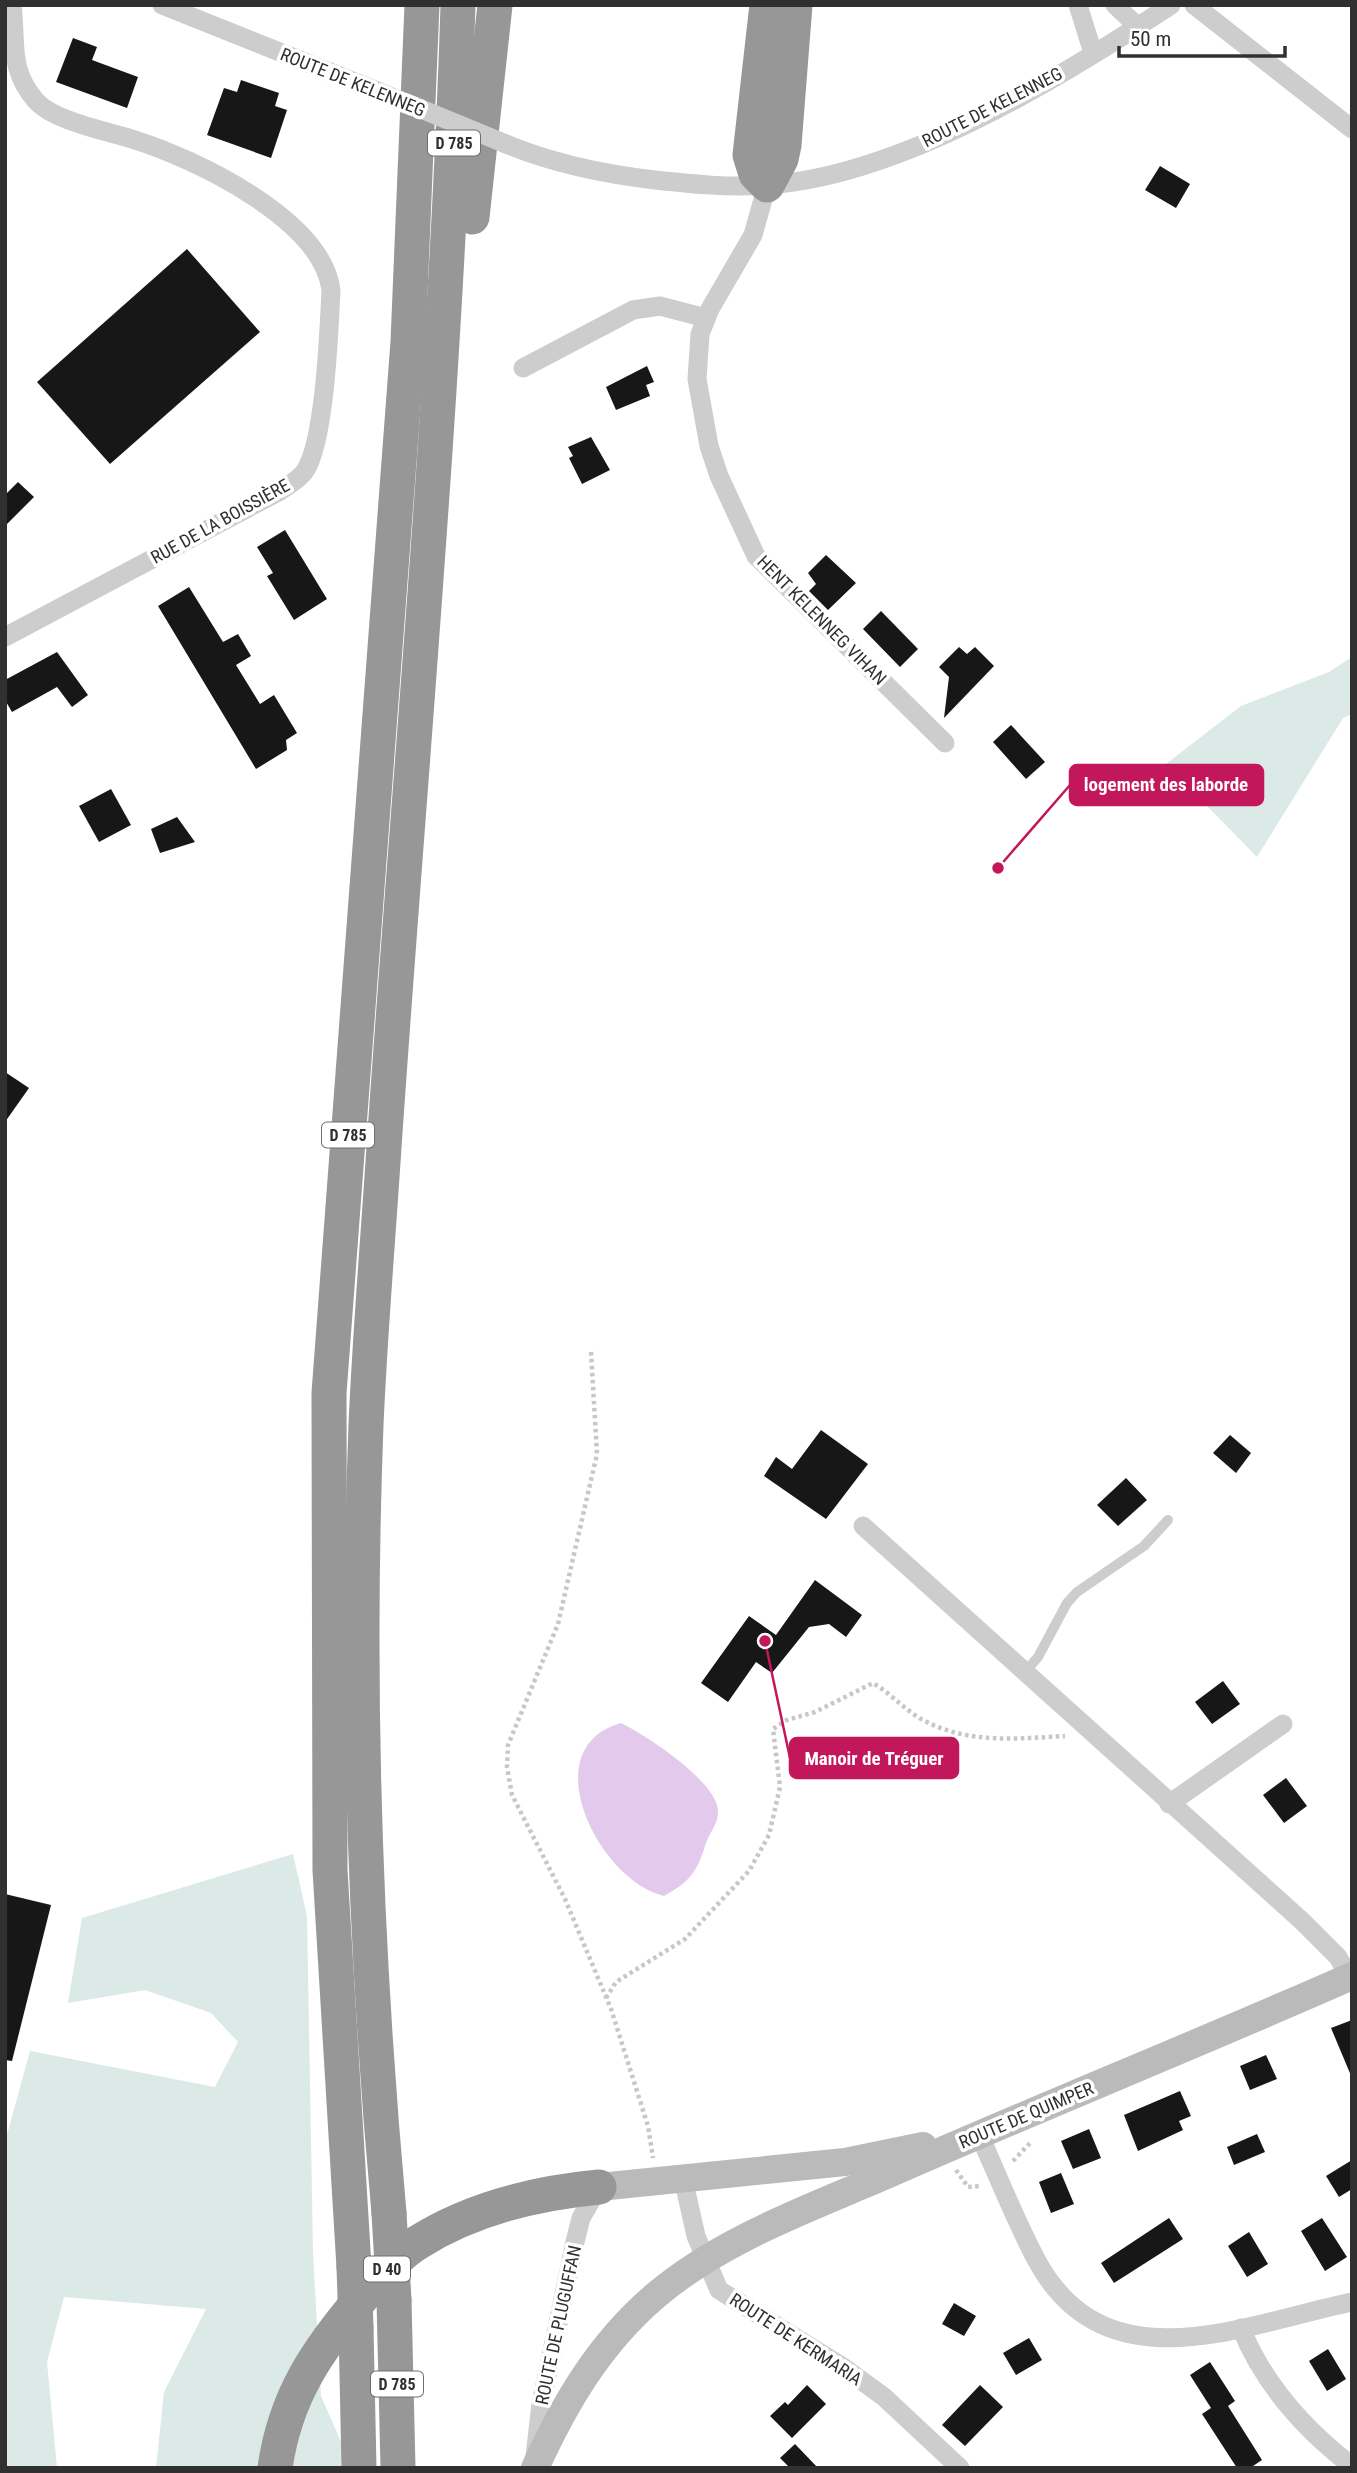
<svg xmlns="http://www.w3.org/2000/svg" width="1357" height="2473" font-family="'Roboto Condensed',sans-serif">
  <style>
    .green { fill: #dbeae7 }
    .water { fill: #e3caed }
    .building { fill: #171717 }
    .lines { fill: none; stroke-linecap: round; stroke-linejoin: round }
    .path { stroke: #c7c7c7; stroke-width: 4.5; stroke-dasharray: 3.5 3.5; stroke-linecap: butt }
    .lane { stroke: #cdcdcd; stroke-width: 10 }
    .street { stroke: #cdcdcd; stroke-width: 19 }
    .secondary { stroke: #bababa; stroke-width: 28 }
    .highway { stroke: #979797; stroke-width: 35 }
    .street-bridge { stroke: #cdcdcd; stroke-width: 19 }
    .highway-bridge { stroke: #979797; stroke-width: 35 }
    .labels { text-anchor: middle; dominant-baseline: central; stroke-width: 7; stroke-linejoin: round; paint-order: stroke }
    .shield { fill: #fff; stroke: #6e6e6e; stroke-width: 2 }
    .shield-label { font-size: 16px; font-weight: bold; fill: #303030 }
    .street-label { font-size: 18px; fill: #303030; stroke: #fff }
    .leader { fill: none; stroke: #c2185b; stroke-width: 2.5 }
    .callout-dot { fill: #c2185b; stroke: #fff; stroke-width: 2.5 }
    .callout { fill: #c2185b; stroke: #c2185b; stroke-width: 2.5 }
    .callout-label { font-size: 19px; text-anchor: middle; font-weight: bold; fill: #fff }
  </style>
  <rect width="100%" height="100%" fill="#fff"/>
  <g class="green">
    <polygon points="1352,657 1352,714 1343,718 1257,857 1166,764 1241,706 1329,672"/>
    <polygon points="293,1854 307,1916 313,2252 321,2396 342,2444 341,2468 156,2468 164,2392 206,2309 64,2297 47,2362 57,2468 5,2468 5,2142 30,2051 215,2087 238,2042 211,2013 145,1990 68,2003 82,1918"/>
  </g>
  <path class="water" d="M621 1723C646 1735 720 1783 718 1813 718 1823 709 1834 706 1843 697 1872 691 1881 664 1896 599 1881 532 1748 621 1723Z"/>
  <g class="building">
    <polygon points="73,38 97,47 92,60 138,77 127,108 56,82"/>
    <polygon points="241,80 279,93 275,106 287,110 271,158 207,135 224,88 237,92"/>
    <polygon points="1160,166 1190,184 1176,208 1145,190"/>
    <polygon points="187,249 260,332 110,464 37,382"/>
    <polygon points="647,366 654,382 646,385 650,396 616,410 606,387"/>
    <polygon points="591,437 610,470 582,484 569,458 573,456 568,447"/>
    <polygon points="18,482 34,497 5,526 5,495"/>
    <polygon points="285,530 327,599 294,620 267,576 273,573 257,547"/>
    <polygon points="826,555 856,583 828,610 809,591 816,584 808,573"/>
    <polygon points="189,587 223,642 238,634 251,656 236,665 260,704 274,695 297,733 286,740 287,750 256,769 158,606"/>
    <polygon points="881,611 918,649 900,667 863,629"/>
    <polygon points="959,647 967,654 975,647 994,666 944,718 949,677 939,667"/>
    <polygon points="57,652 88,695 72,707 57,687 12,712 5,700 5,680"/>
    <polygon points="1011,725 1045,762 1026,779 993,742"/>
    <polygon points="111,789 131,825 99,842 79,806"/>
    <polygon points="177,817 195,842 160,853 151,829"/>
    <polygon points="5,1072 29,1088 5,1122"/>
    <polygon points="821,1430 868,1464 826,1519 764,1476 776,1457 792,1469"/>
    <polygon points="1230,1435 1251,1453 1236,1473 1213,1453"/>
    <polygon points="1126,1478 1147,1500 1118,1526 1097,1505"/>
    <polygon points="815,1580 862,1615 846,1637 829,1624 809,1627 772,1673 756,1662 728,1702 701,1683 749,1616 776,1635"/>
    <polygon points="1223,1681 1240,1704 1212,1724 1195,1702"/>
    <polygon points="1286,1778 1307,1806 1284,1823 1263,1795"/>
    <polygon points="5,1894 51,1905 12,2061 5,2060"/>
    <polygon points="1352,2020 1352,2078 1331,2028"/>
    <polygon points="1266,2055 1277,2079 1250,2090 1240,2066"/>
    <polygon points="1180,2091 1191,2116 1179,2121 1183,2130 1138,2151 1124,2115"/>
    <polygon points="1089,2129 1101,2158 1073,2169 1061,2141"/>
    <polygon points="1257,2134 1265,2152 1234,2165 1227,2147"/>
    <polygon points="1352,2160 1352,2189 1339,2197 1326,2176"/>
    <polygon points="1061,2173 1074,2204 1051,2213 1039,2182"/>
    <polygon points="1169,2218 1183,2239 1114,2283 1101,2263"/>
    <polygon points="1322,2218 1347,2257 1325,2271 1301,2231"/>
    <polygon points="1249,2232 1268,2264 1247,2277 1228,2246"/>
    <polygon points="954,2303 976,2316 964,2336 942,2324"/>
    <polygon points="1029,2338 1042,2360 1016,2375 1003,2353"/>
    <polygon points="1328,2349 1346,2379 1327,2391 1309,2361"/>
    <polygon points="1210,2362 1235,2401 1228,2406 1262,2460 1250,2468 1237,2468 1202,2414 1211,2408 1190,2375"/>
    <polygon points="807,2385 826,2404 792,2438 770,2416 785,2402 788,2405"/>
    <polygon points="980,2385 1003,2407 965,2446 942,2425"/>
    <polygon points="795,2444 818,2468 790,2468 780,2458"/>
  </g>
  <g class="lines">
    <g class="path">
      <polyline points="591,1352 597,1454 558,1624 508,1745 507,1767 512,1795 565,1899 611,2009 648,2126 653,2158"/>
      <path d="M606 1998 616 1982 685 1939 749 1871 769 1835 780 1787 773 1729 787 1720 815 1712 873 1683C890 1693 904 1709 921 1719 966 1744 1015 1739 1065 1736"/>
      <polyline points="1013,2161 1031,2142"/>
      <polyline points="956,2170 968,2187 980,2186"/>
    </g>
    <polyline class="lane" points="1025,1672 1038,1657 1067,1603 1077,1592 1144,1546 1168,1520"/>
    <g class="street">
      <polyline points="162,5 375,90"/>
      <polyline points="1078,5 1093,53"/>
      <polyline points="1115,5 1138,27"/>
      <polyline points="1194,5 1352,129"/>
      <path d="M506 144C554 164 603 174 655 180 692 184 730 188 767 185 901 176 1060 78 1171 5"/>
      <polyline points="767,185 753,235 710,309 700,334 697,379 709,446 719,476 756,556 945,743"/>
      <polyline points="523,368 633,310 660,306 706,318"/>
      <path d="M5 637 280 491C288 485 299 480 305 471 325 441 329 330 331 290 322 219 195 159 135 140 108 131 55 122 36 101 8 69 17 43 12 5"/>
      <polyline points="863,1526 1302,1921 1338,1957 1349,1977"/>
      <polyline points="1169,1804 1283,1724"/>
      <path d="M979 2134C998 2176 1015 2220 1037 2261 1106 2388 1245 2324 1352 2302"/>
      <polyline points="683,2178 696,2236 719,2290 843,2367 884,2397 960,2468"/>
      <path d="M1241 2328C1264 2385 1304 2429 1352 2466"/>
      <polyline points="535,2456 541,2404 575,2242 581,2218 599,2187"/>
    </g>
    <g class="secondary">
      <polyline points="599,2187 845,2162 923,2146"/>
      <path d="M535 2468C565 2402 600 2343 655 2296 722 2239 810 2208 889 2174 1043 2106 1198 2044 1352 1976"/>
    </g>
    <g class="highway">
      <polyline points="767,5 750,155 756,174 767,185 781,159 784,145 795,5"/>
      <polyline points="472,217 495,5"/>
      <path d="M389 2213C365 1951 356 1687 366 1425 370 1332 378 1240 384 1147 410 767 446 386 458 5"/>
      <polyline points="354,2267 330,1870 329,1393 408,342 422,5"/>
      <polyline points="394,2300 398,2468"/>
      <polyline points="356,2328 359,2468"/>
      <path d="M275 2468C285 2396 318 2349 364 2295 380 2277 396 2256 417 2243 472 2208 536 2193 599 2187"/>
    </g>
    <polyline class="street-bridge" points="375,90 506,144"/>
    <g class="highway-bridge">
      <polyline points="389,2213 394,2300"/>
      <polyline points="354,2267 356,2328"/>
    </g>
  </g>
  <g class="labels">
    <g class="shield">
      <rect x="428" y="130.5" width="52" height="25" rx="5"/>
      <rect x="322" y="1122.5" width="52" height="25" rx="5"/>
      <rect x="364" y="2256.5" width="46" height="25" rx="5"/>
      <rect x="371" y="2371.5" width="52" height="25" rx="5"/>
    </g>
    <g class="shield-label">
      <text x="454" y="143">D 785</text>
      <text x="348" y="1135">D 785</text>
      <text x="387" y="2269">D 40</text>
      <text x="397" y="2384">D 785</text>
    </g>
    <g class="street-label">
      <text transform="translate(353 82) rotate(22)">ROUTE DE KELENNEG</text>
      <text transform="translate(992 107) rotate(-27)">ROUTE DE KELENNEG</text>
      <text transform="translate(220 521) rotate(-29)">RUE DE LA BOISSIÈRE</text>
      <text transform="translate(822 620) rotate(45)">HENT KELENNEG VIHAN</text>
      <text transform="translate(1026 2115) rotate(-23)">ROUTE DE QUIMPER</text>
      <text transform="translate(558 2325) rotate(-78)">ROUTE DE PLUGUFFAN</text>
      <text transform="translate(796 2339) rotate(33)">ROUTE DE KERMARIA</text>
    </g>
  </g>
  <path class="leader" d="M998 868L1070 785M765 1641L790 1758"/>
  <g class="callout-dot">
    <circle cx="998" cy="868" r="7"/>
    <circle cx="765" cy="1641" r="7"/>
  </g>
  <g class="callout">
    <rect x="1070" y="765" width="193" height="40" rx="7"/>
    <rect x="790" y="1738" width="168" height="40" rx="7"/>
  </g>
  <g class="callout-label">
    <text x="1166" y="791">logement des laborde</text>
    <text x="874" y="1765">Manoir de Tréguer</text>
  </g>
  <rect width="1357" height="2473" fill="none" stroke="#303030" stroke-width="14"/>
  <path d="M1119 46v10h166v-10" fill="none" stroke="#303030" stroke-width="3.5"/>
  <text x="1130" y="46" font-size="21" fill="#303030" stroke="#ffffff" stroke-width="5" paint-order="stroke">50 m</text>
</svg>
